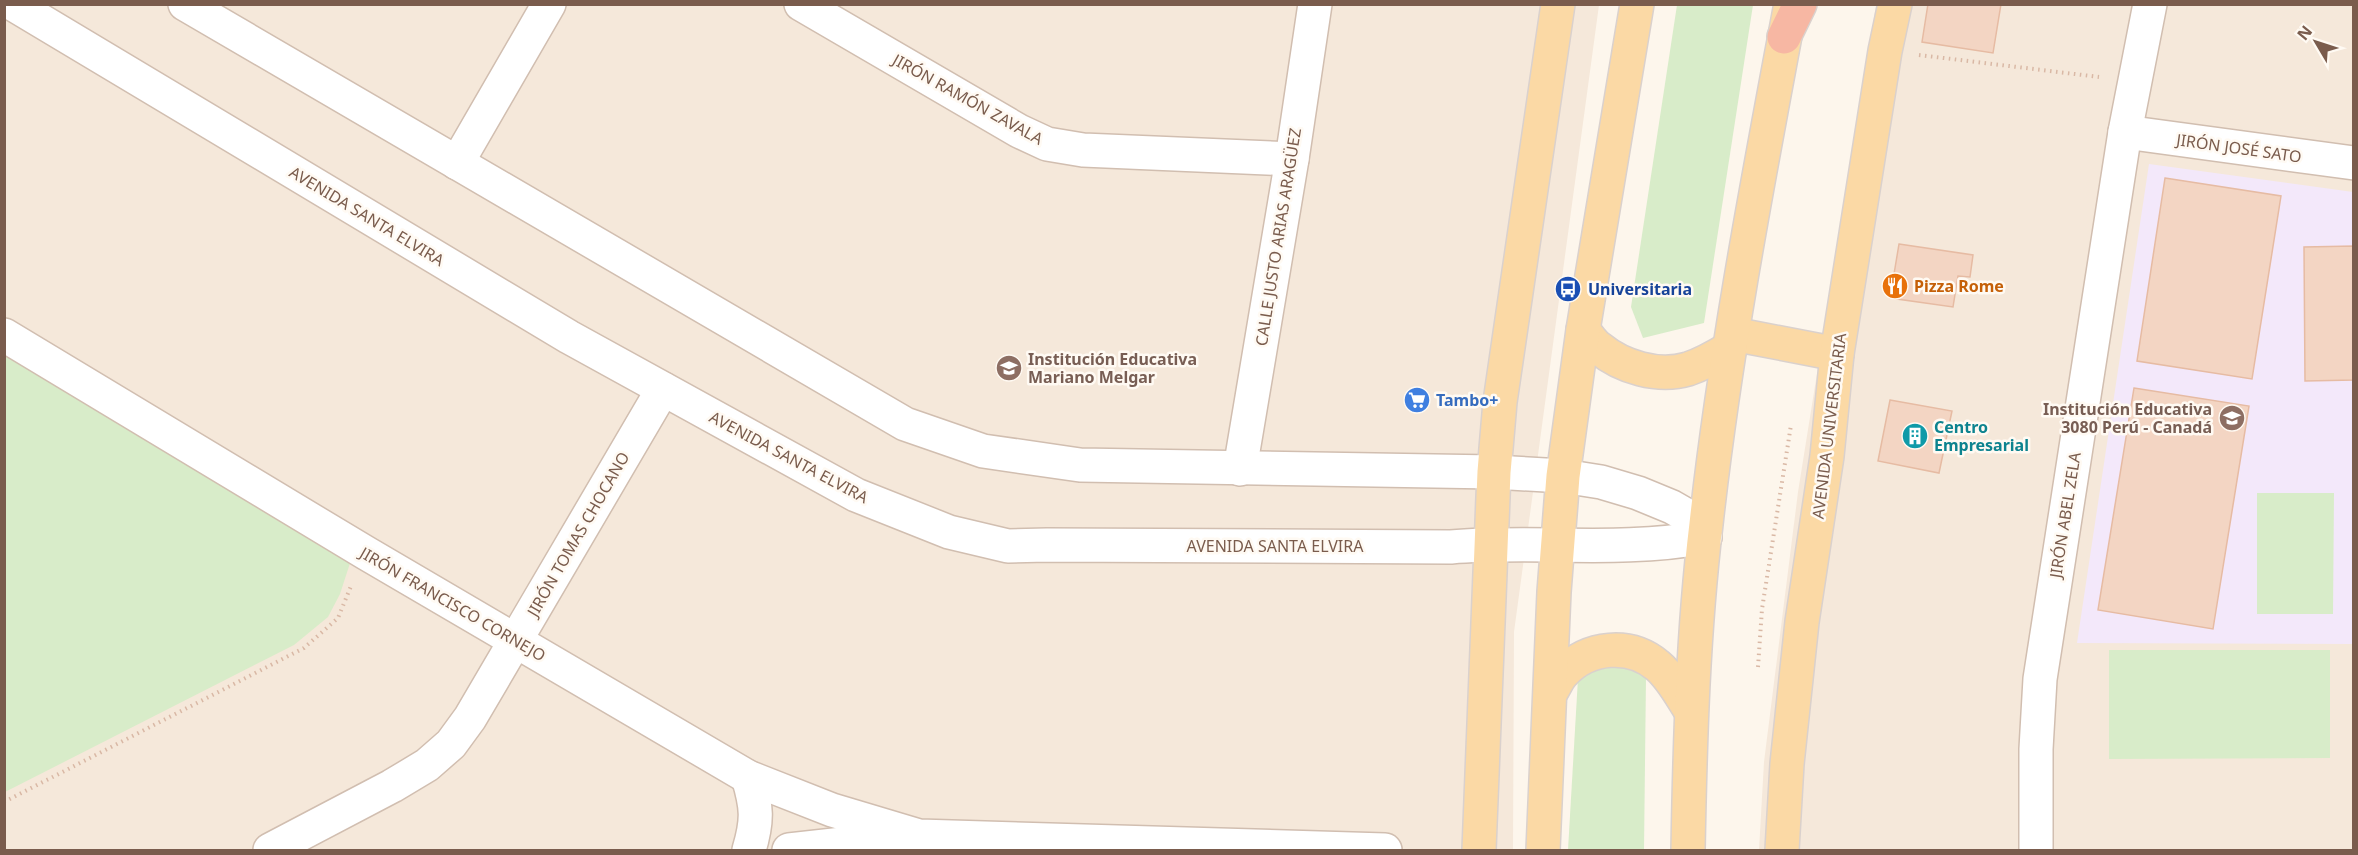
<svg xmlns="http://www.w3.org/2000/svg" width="2358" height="855" font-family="'Noto Sans',sans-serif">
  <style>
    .residential { fill: #f5e8da }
    .education { fill: #f3e8fa }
    .green { fill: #d8ecc9 }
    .building { fill: #f3d5c3; stroke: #e6bba3; stroke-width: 1.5 }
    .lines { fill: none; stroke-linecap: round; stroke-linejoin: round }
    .minor-casing { stroke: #d1beb0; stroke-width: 36 }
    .major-casing { stroke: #dad1cd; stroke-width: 36 }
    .highway-casing { stroke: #dad1cd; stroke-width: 36 }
    .path { stroke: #d9b8a5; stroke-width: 4; stroke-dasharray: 1.5 4.5; stroke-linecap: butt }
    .minor { stroke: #fff; stroke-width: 33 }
    .major { stroke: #fbd9a5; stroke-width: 33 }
    .highway { stroke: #f7b7a3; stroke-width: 33 }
    .labels { text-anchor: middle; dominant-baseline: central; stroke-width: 5; stroke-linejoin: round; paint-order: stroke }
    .street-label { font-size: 16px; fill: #7a5c4d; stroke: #fffaf3 }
    .food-label { font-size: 16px; font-weight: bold; fill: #c56008; stroke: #fffaf3; text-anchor: start }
    .transit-label { font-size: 16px; font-weight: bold; fill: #164399; stroke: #fffaf3; text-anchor: start }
    .education-label { font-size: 16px; font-weight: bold; fill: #785e54; stroke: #fffaf3; text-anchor: start }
    .shop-label { font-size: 16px; font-weight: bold; fill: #366cbe; stroke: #fffaf3; text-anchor: start }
    .culture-label { font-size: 16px; font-weight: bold; fill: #0d838f; stroke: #fffaf3; text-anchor: start }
  </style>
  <rect width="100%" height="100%" fill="#fdf6ec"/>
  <g class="residential">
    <polygon points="5,5 1599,5 1514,632 1513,850 5,850"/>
    <polygon points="1876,5 2353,5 2353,850 1759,850 1764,762 1798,492"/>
  </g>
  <polygon class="education" points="2149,164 2353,192 2353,644 2077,643"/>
  <g class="green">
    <polygon points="1677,5 1753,5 1704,323 1643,338 1631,307"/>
    <polygon points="4,343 352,557 340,594 328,617 294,645 5,792"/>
    <polygon points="2257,493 2334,493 2333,614 2257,614"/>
    <polygon points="2109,650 2330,650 2330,758 2109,759"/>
    <polygon points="1626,660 1646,677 1644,850 1568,850 1578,678 1586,668"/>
  </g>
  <g class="building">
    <polygon points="1928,4 2001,4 1993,53 1922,42"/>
    <polygon points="2165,178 2281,196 2252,379 2137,361"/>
    <polygon points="1899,244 1973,255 1970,277 1958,276 1953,307 1890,298"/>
    <polygon points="2354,246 2354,380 2305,381 2304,247"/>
    <polygon points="2134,388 2249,406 2213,629 2098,610"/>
    <polygon points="1890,400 1952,411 1939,473 1878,461"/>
  </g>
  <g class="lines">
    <defs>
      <g id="minor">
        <path d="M13 4 569 337 856 495 949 532 1008 546 1047 545 1451 547C1536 540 1620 553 1705 537"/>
        <polyline points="185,4 905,424 983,451 1080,465 1494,472 1563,476 1601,482 1638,493 1672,507 1705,526"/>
        <polyline points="801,4 1019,131 1047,144 1083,150 1292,159"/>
        <polyline points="2125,132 2354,163"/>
        <polyline points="457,163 549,4"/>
        <polyline points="4,335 366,553 748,777 832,810 919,836 1385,850"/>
        <polyline points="1240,469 1292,159 1315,4"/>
        <path d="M748 777C757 807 758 820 749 850"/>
        <polyline points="270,850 392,786 427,765 451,744 470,718 663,389"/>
        <polyline points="789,850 906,837"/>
        <polyline points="2036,850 2036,749 2040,679 2125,132 2150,4"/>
      </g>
      <g id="major">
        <path d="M1583 330C1588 336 1593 344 1599 348 1622 367 1658 378 1688 369 1703 364 1717 356 1730 348"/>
        <polyline points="1733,334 1837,354"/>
        <path d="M1551 692C1555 686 1558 678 1563 673 1588 646 1630 642 1658 666 1672 678 1681 696 1691 711"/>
        <polyline points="1479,850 1494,472 1500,402 1558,4"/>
        <polyline points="1543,850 1554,592 1563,476 1583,330 1637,4"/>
        <path d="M1688 850C1690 741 1693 633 1706 524 1725 352 1758 180 1790 9"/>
        <polyline points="1782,850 1787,764 1802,622 1827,456 1837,354 1885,51 1895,4"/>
      </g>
      <polyline id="highway" points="1784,37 1800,4"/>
    </defs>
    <use href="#minor" class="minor-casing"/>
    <use href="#major" class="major-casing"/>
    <use href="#highway" class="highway-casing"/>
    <g class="path">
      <polyline points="1919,55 2099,77"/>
      <polyline points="1758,667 1762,609 1791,425"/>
      <polyline points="4,802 304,648 338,618 351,586"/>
    </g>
    <use href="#minor" class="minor"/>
    <use href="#major" class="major"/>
    <use href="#highway" class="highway"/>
  </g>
  <defs>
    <symbol id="restaurant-disc" viewBox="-11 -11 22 22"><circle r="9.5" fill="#e8710a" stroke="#fffaf3"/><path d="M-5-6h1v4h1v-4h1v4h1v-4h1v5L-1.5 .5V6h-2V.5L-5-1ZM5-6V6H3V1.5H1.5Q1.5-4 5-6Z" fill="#fff"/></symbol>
    <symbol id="bus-disc" viewBox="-11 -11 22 22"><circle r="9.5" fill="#1a4fb4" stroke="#fffaf3"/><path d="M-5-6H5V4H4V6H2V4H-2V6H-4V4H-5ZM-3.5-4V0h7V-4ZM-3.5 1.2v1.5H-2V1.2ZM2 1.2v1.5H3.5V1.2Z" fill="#fff"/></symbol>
    <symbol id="school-disc" viewBox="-11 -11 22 22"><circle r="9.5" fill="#8d6e63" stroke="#fffaf3"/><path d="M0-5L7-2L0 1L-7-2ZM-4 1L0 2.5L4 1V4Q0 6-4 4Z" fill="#fff"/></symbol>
    <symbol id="supermarket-disc" viewBox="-11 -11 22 22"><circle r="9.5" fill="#3f7fe0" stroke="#fffaf3"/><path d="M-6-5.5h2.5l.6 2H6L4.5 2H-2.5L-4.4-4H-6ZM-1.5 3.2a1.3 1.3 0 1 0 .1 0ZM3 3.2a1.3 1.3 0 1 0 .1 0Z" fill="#fff"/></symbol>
    <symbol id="building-disc" viewBox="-11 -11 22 22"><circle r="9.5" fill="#0f9aa8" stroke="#fffaf3"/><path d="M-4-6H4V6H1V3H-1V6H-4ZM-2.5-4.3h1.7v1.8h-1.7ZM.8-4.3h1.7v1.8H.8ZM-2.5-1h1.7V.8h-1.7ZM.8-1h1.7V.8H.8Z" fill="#fff"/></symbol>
  </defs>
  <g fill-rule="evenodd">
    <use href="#restaurant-disc" x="1880" y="271" width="30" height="30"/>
    <use href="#bus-disc" x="1553" y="274" width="30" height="30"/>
    <use href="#school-disc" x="994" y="353" width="30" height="30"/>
    <use href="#supermarket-disc" x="1402" y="385" width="30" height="30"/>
    <use href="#school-disc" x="2217" y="403" width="30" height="30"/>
    <use href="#building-disc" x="1900" y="421" width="30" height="30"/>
  </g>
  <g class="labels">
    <g class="street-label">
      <text transform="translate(968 99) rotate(29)">JIRÓN RAMÓN ZAVALA</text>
      <text transform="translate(2239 148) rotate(8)">JIRÓN JOSÉ SATO</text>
      <text transform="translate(367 216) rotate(31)">AVENIDA SANTA ELVIRA</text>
      <text transform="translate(1278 237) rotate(-81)">CALLE JUSTO ARIAS ARAGÜEZ</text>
      <text transform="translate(1829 426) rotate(-83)">AVENIDA UNIVERSITARIA</text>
      <text transform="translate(789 457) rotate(28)">AVENIDA SANTA ELVIRA</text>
      <text transform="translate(2065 515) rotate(-81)">JIRÓN ABEL ZELA</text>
      <text transform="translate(578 534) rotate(-60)">JIRÓN TOMAS CHOCANO</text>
      <text x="1275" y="546">AVENIDA SANTA ELVIRA</text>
      <text transform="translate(453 604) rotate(30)">JIRÓN FRANCISCO CORNEJO</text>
    </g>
    <g class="food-label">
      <text x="1914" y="286">Pizza Rome</text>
    </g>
    <g class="transit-label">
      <text x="1588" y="289">Universitaria</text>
    </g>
    <g class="education-label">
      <text x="1028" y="359">Institución Educativa<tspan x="1028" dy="18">Mariano Melgar</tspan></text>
      <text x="2212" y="409" text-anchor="end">Institución Educativa<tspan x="2212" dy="18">3080 Perú - Canadá</tspan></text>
    </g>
    <g class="shop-label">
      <text x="1436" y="400">Tambo+</text>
    </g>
    <g class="culture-label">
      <text x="1934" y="427">Centro<tspan x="1934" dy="18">Empresarial</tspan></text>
    </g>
  </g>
  <rect width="2358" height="855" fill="none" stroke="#7a5c4d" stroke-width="12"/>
  <g transform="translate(2316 42) rotate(309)" stroke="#fffaf3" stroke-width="4.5" paint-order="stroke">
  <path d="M0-4.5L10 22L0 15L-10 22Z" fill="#7a5c4d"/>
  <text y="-9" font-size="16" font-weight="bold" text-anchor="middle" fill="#7a5c4d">N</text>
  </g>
</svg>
